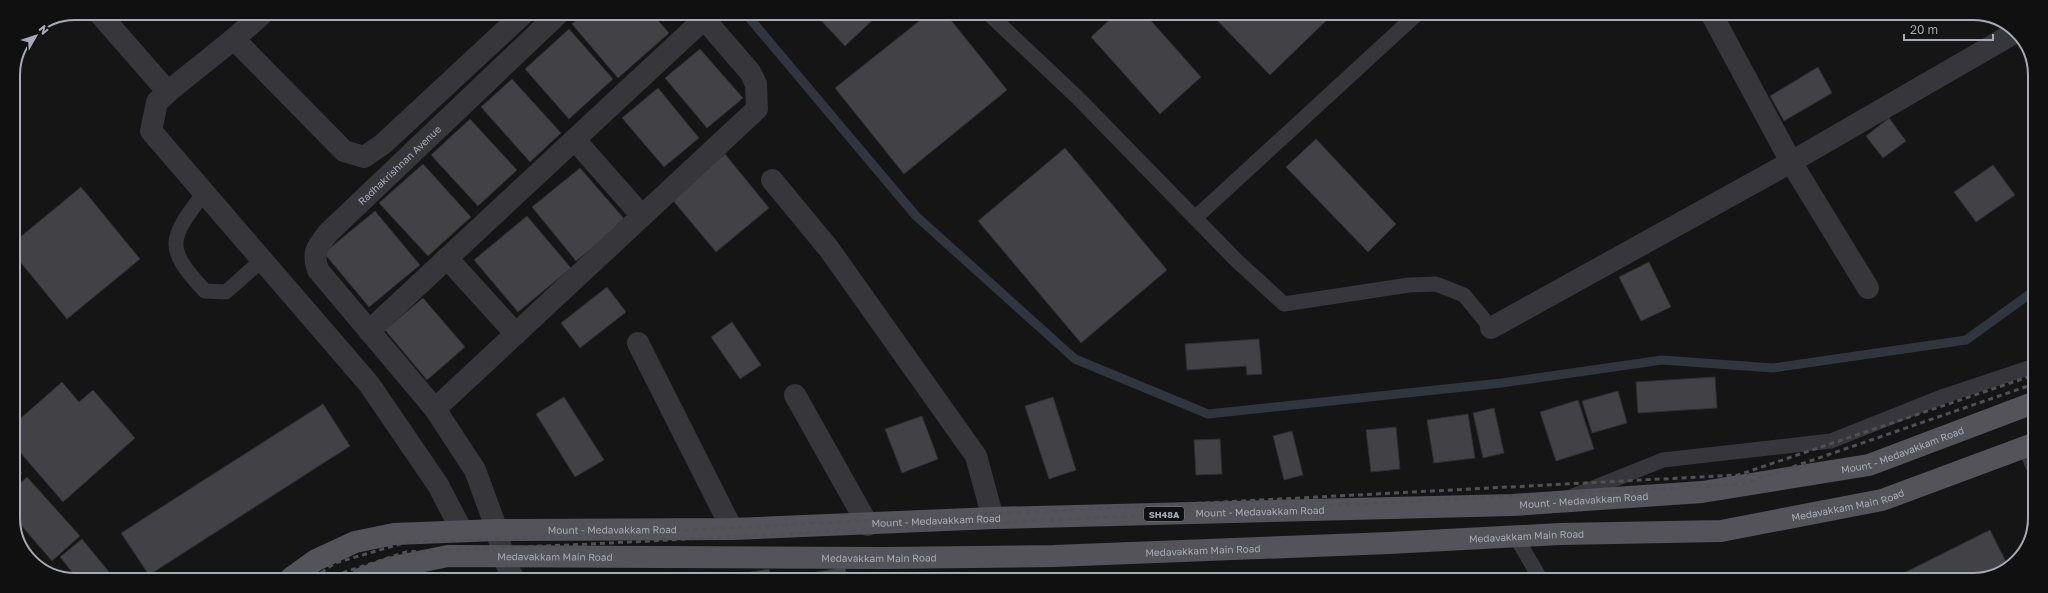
<svg xmlns="http://www.w3.org/2000/svg" width="2048" height="593" font-family="'Golos Text',sans-serif">
  <style>
    .lines { fill: none; stroke-linecap: round; stroke-linejoin: round }
    .stream { stroke: #30353e; stroke-width: 9 }
    .building { fill: #424246; stroke: #2f2f32 }
    .lane { stroke: #36363b; stroke-width: 15 }
    .street { stroke: #36363b; stroke-width: 22 }
    .primary { stroke: #535359; stroke-width: 22 }
    .rail { stroke: #505056; stroke-width: 3; stroke-dasharray: 5 4; stroke-linecap: butt }
    .labels { text-anchor: middle; dominant-baseline: central; stroke-width: 3; stroke-linejoin: round; paint-order: stroke }
    .shield { fill: #101011; stroke: #7a7c84; stroke-width: 1 }
    .shield-label { font-size: 9px; font-weight: bold; fill: #a8aab5 }
    .street-label { font-size: 10px; fill: #a8aab5; stroke: #101011 }
    .rim { fill: none; stroke: #a8aab5; stroke-width: 2 }
  </style>
  <rect width="100%" height="100%" fill="#151516"/>
  <g class="lines">
    <polyline class="stream" points="746,14 916,216 1075,359 1208,414 1502,383 1662,360 1773,368 1966,340 2034,291"/>
  </g>
  <g class="building">
    <polygon points="584,14 652,14 669,33 618,78 572,24"/>
    <polygon points="815,14 879,14 845,46"/>
    <polygon points="928,14 946,14 1007,90 904,174 835,88"/>
    <polygon points="1072,14 1087,14 1079,21"/>
    <polygon points="1116,14 1145,14 1201,77 1160,114 1091,37"/>
    <polygon points="1211,14 1333,14 1270,75"/>
    <polygon points="569,29 613,79 569,119 525,69"/>
    <polygon points="700,49 743,98 707,128 665,78"/>
    <polygon points="1818,67 1832,93 1784,121 1770,96"/>
    <polygon points="512,79 561,133 530,162 481,107"/>
    <polygon points="658,88 699,138 664,167 622,118"/>
    <polygon points="1889,118 1906,141 1883,158 1866,136"/>
    <polygon points="470,119 517,170 478,206 431,155"/>
    <polygon points="1316,139 1396,224 1368,252 1286,167"/>
    <polygon points="1065,148 1167,270 1081,343 978,221"/>
    <polygon points="725,154 769,208 716,252 671,198"/>
    <polygon points="423,164 471,217 428,256 379,203"/>
    <polygon points="1993,165 2015,195 1976,222 1954,192"/>
    <polygon points="580,168 626,221 576,261 532,207"/>
    <polygon points="81,187 140,259 67,319 13,253 13,243"/>
    <polygon points="375,211 420,265 369,307 324,253"/>
    <polygon points="527,216 571,268 518,312 474,260"/>
    <polygon points="1649,262 1671,307 1641,321 1619,277"/>
    <polygon points="607,287 626,312 580,348 561,323"/>
    <polygon points="423,298 465,347 427,380 385,330"/>
    <polygon points="732,322 761,365 740,379 711,337"/>
    <polygon points="1259,339 1262,374 1247,375 1246,366 1187,370 1185,344"/>
    <polygon points="1715,377 1717,408 1638,413 1636,382"/>
    <polygon points="62,382 79,402 93,390 135,438 63,502 13,444 13,425"/>
    <polygon points="1618,391 1627,423 1592,433 1582,401"/>
    <polygon points="564,397 604,460 575,477 536,414"/>
    <polygon points="1053,397 1076,470 1049,479 1025,406"/>
    <polygon points="1578,400 1594,449 1556,461 1540,412"/>
    <polygon points="323,404 350,446 149,575 121,533"/>
    <polygon points="1494,408 1504,453 1483,458 1473,413"/>
    <polygon points="1468,414 1475,458 1434,463 1427,420"/>
    <polygon points="922,416 938,459 902,473 885,429"/>
    <polygon points="1396,427 1400,469 1371,472 1366,430"/>
    <polygon points="1292,431 1303,475 1284,480 1273,436"/>
    <polygon points="1220,439 1222,474 1196,475 1194,440"/>
    <polygon points="13,463 22,473 13,481"/>
    <polygon points="27,477 80,536 52,561 13,516 13,490"/>
    <polygon points="1990,530 2009,568 1973,580 1890,580"/>
    <polygon points="82,539 114,578 77,578 60,557"/>
    <polygon points="845,567 847,579 819,579 817,572"/>
    <polygon points="769,569 771,579 711,579"/>
  </g>
  <g class="lines">
    <g class="lane">
      <polyline points="989,14 1077,97 1236,260 1284,304 1409,285 1436,284 1464,295 1491,328"/>
      <path d="M204 193C170 238 163 247 205 291L226 292 262 260"/>
      <polyline points="1195,218 1417,14"/>
      <polyline points="2025,448 2033,466"/>
      <polyline points="1573,496 1663,460 1831,441 1944,396 2034,366"/>
      <polyline points="1516,537 1541,580"/>
    </g>
    <g class="street">
      <path d="M99 13 168 92C200 65 233 42 263 13"/>
      <polyline points="1712,15 1791,162 1868,288"/>
      <polyline points="235,40 344,151 364,157 383,144 524,13"/>
      <polyline points="168,92 157,102 151,131 369,384 438,485 462,531"/>
      <polyline points="575,140 642,216"/>
      <polyline points="772,180 829,249 976,456 993,518"/>
      <polyline points="447,258 516,334"/>
      <polyline points="1491,328 1791,162 2016,32"/>
      <polyline points="369,331 704,19"/>
      <polyline points="638,343 732,529"/>
      <polyline points="795,395 868,525"/>
      <polyline points="435,409 757,109 756,84 750,72 700,14"/>
      <path id="s1" d="M513 578 503 557 497 530 475 470 435 409 318 270C312 252 317 247 328 233L558 14"/>
    </g>
    <g class="primary">
      <path id="s2" d="M291 578 316 560 355 542 394 534 497 530 732 529 993 518 1513 505 1702 492 1869 465 2033 403"/>
      <path id="s3" d="M362 578 389 568 448 556 885 558 1054 556 1389 543 1560 534 1721 531 1882 500 2033 444"/>
    </g>
    <g class="rail">
      <polyline points="314,578 335,563 407,542 592,535 1738,475 2034,375"/>
      <polyline points="335,578 345,572 406,552 591,544 1743,484 2034,384"/>
    </g>
  </g>
  <g class="labels">
    <rect class="shield" x="1144" y="507" width="40" height="14" rx="3"/>
    <g class="shield-label">
      <text x="1164" y="514">SH48A</text>
    </g>
    <g class="street-label">
      <text stroke="none"><textPath href="#s1" startOffset="509">Radhakrishnan Avenue</textPath></text>
      <text stroke="none"><textPath href="#s2" startOffset="1628">Mount - Medavakkam Road</textPath></text>
      <text stroke="none"><textPath href="#s2" startOffset="1304">Mount - Medavakkam Road</textPath></text>
      <text stroke="none"><textPath href="#s3" startOffset="1492">Medavakkam Main Road</textPath></text>
      <text stroke="none"><textPath href="#s2" startOffset="980">Mount - Medavakkam Road</textPath></text>
      <text stroke="none"><textPath href="#s2" startOffset="656">Mount - Medavakkam Road</textPath></text>
      <text stroke="none"><textPath href="#s2" startOffset="332">Mount - Medavakkam Road</textPath></text>
      <text stroke="none"><textPath href="#s3" startOffset="1168">Medavakkam Main Road</textPath></text>
      <text stroke="none"><textPath href="#s3" startOffset="844">Medavakkam Main Road</textPath></text>
      <text stroke="none"><textPath href="#s3" startOffset="196">Medavakkam Main Road</textPath></text>
      <text stroke="none"><textPath href="#s3" startOffset="520">Medavakkam Main Road</textPath></text>
    </g>
  </g>
  <path d="M0 0H2048V593H0ZM75 20H1973A55 55 0 0 1 2028 75V518A55 55 0 0 1 1973 573H75A55 55 0 0 1 20 518V75A55 55 0 0 1 75 20Z" fill="#101011" fill-rule="evenodd"/>
  <path class="rim" d="M75 20H1973A55 55 0 0 1 2028 75V518A55 55 0 0 1 1973 573H75A55 55 0 0 1 20 518V75A55 55 0 0 1 75 20Z"/>
  <g transform="translate(36 36) rotate(51)" stroke="#101011" stroke-width="3" paint-order="stroke">
  <path d="M0-3L7 15L0 10L-7 15Z" fill="#a8aab5"/>
  <text y="-6" font-size="11" font-weight="bold" text-anchor="middle" fill="#a8aab5">N</text>
  </g>
  <path d="M1904 34v6h89v-6" fill="none" stroke="#a8aab5" stroke-width="2"/>
  <text x="1910" y="34" font-size="12" fill="#a8aab5" stroke="#101011" stroke-width="3" paint-order="stroke">20 m</text>
</svg>
